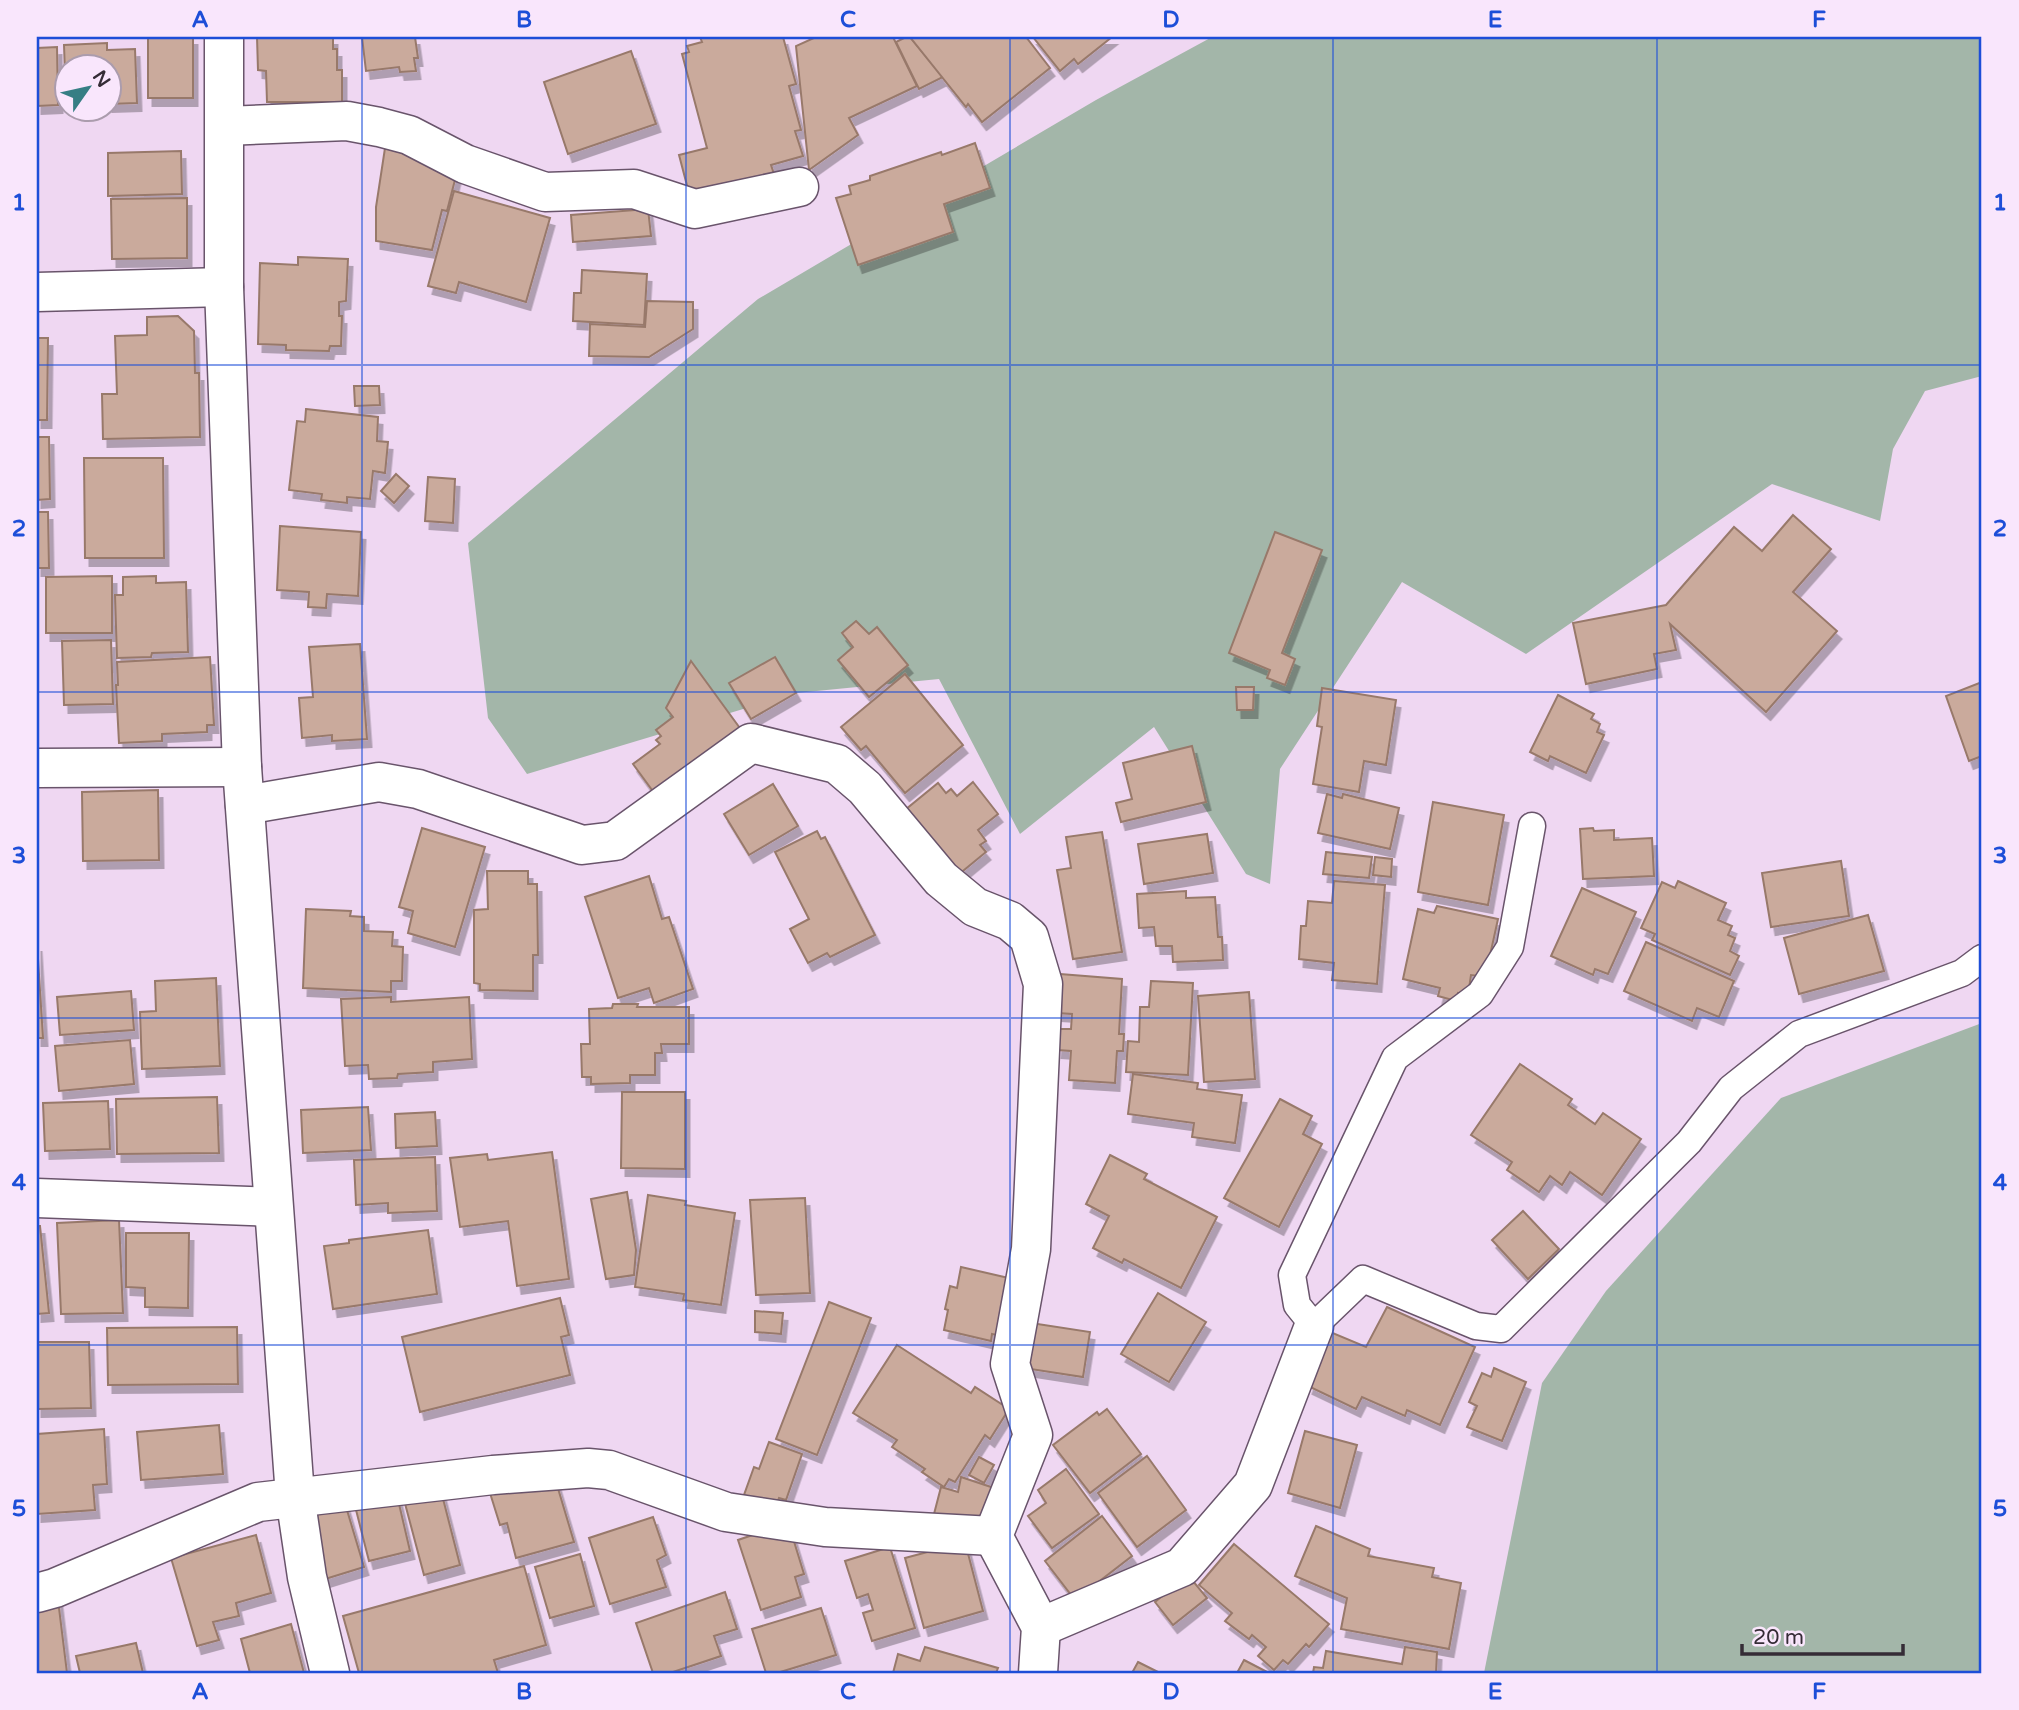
<svg xmlns="http://www.w3.org/2000/svg" width="2019" height="1710" font-family="'Varela Round',sans-serif">
  <style>
    .green { fill: #a3b6a9 }
    .building { fill: #caaa9c; stroke: #98796b; stroke-width: 2; filter: url(#shadow) }
    .lines { fill: none; stroke-linecap: round; stroke-linejoin: round }
    .service-casing { stroke: #69546b; stroke-width: 29 }
    .minor-casing { stroke: #69546b; stroke-width: 41 }
    .tertiary-casing { stroke: #69546b; stroke-width: 41 }
    .service { stroke: #fff; stroke-width: 26 }
    .minor { stroke: #fff; stroke-width: 38 }
    .tertiary { stroke: #fff; stroke-width: 38 }
    .grid { fill: none; stroke: #1d4ed8; stroke-width: 2; stroke-opacity: 0.55 }
    .neatline { fill: none; stroke: #1d4ed8; stroke-width: 2.5 }
    .grid-label { font-size: 23px; text-anchor: middle; font-weight: bold; fill: #1d4ed8 }
  </style>
  <defs>
    <filter id="shadow"><feDropShadow dx="4.5" dy="8" stdDeviation="0" flood-color="#0004"/></filter>
  </defs>
  <rect width="100%" height="100%" fill="#efd7f2"/>
  <g class="green">
    <polygon points="1212,37 1982,37 1982,376 1925,391 1893,449 1880,521 1772,484 1526,654 1402,582 1280,769 1270,884 1246,874 1154,727 1020,834 939,679 796,693 527,774 488,718 468,543 758,299 1096,100"/>
    <polygon points="1982,1023 1982,1673 1484,1673 1542,1383 1606,1291 1781,1098"/>
  </g>
  <g class="building">
    <rect x="148" y="37" width="45" height="61"/>
    <polygon points="257,37 333,37 333,49 337,49 337,70 342,70 342,102 267,102 266,71 258,70"/>
    <polygon points="362,37 415,37 418,58 414,58 416,71 400,72 399,67 366,71"/>
    <polygon points="700,37 783,37 796,84 789,86 801,130 795,131 803,156 771,165 775,177 689,193 679,155 707,148 682,54 689,52 687,46 702,42"/>
    <polygon points="816,37 893,37 917,86 849,118 858,135 809,170 796,46"/>
    <polygon points="906,37 910,37 943,77 919,89 896,42"/>
    <polygon points="910,37 1026,37 1050,68 982,122 968,104 966,107"/>
    <polygon points="1033,37 1112,37 1078,64 1074,59 1060,71"/>
    <polygon points="107,43 107,50 135,49 137,103 108,104 108,66 66,66 66,102 64,45"/>
    <polygon points="57,47 58,105 37,106 37,48"/>
    <polygon points="631,51 656,124 568,154 544,82"/>
    <polygon points="975,143 990,188 944,204 953,232 858,265 836,198 851,194 849,186 870,180 870,176 941,152 942,155"/>
    <polygon points="385,148 458,168 447,211 442,210 432,250 376,241 376,207"/>
    <polygon points="181,151 182,194 108,196 108,153"/>
    <polygon points="454,191 550,218 526,302 459,282 456,293 428,286"/>
    <polygon points="187,198 187,258 112,259 111,199"/>
    <polygon points="648,209 651,236 573,242 571,215"/>
    <polygon points="298,257 348,259 346,301 339,302 339,316 342,316 341,346 330,346 329,351 286,350 286,345 258,344 260,263 298,265"/>
    <polygon points="582,270 647,274 644,325 573,321 574,293 581,293"/>
    <polygon points="647,301 693,302 693,329 649,357 589,356 590,324 645,327"/>
    <polygon points="178,316 194,331 195,373 199,373 200,437 103,439 102,394 117,394 115,336 147,335 147,317"/>
    <polygon points="37,338 48,338 47,420 37,420"/>
    <polygon points="354,386 379,386 380,405 355,406"/>
    <polygon points="306,409 378,417 377,441 388,442 385,473 373,471 370,499 347,497 347,503 321,500 322,494 289,490 297,421 305,422"/>
    <polygon points="37,437 49,437 50,499 37,500"/>
    <polygon points="84,458 163,458 164,558 85,558"/>
    <polygon points="396,474 409,486 394,503 381,491"/>
    <polygon points="428,477 455,479 453,523 425,521"/>
    <polygon points="37,512 48,512 49,568 37,568"/>
    <polygon points="1793,515 1831,549 1793,592 1837,631 1766,712 1670,624 1676,650 1654,654 1657,669 1586,684 1573,623 1666,605 1734,527 1762,551"/>
    <polygon points="280,526 361,532 358,596 327,594 326,608 308,607 309,592 277,590"/>
    <polygon points="1275,532 1322,550 1282,653 1295,659 1285,685 1267,678 1270,670 1229,653"/>
    <polygon points="112,576 112,633 46,633 46,577"/>
    <polygon points="156,576 156,583 186,582 188,652 152,653 151,657 117,658 115,595 123,595 123,577"/>
    <polygon points="856,621 869,634 877,627 908,665 869,697 838,660 853,647 842,633"/>
    <polygon points="111,640 113,704 64,705 62,641"/>
    <polygon points="360,644 367,739 332,741 332,735 302,738 299,698 313,697 309,647"/>
    <polygon points="210,657 214,725 207,725 207,732 162,734 162,741 119,743 116,685 118,685 117,662"/>
    <polygon points="775,657 796,693 751,719 729,683"/>
    <polygon points="691,661 742,731 655,794 633,764 660,744 656,740 661,736 656,730 673,717 666,708"/>
    <polygon points="905,674 963,745 905,793 866,746 861,750 841,727"/>
    <polygon points="1982,682 1982,756 1969,761 1946,696"/>
    <polygon points="1236,687 1254,687 1253,710 1237,710"/>
    <polygon points="1322,688 1396,700 1386,765 1364,761 1359,792 1313,784 1322,727 1317,726"/>
    <polygon points="1558,695 1594,714 1591,719 1600,724 1597,732 1604,735 1586,773 1550,756 1548,761 1530,752"/>
    <polygon points="1192,746 1206,802 1121,822 1116,803 1132,799 1123,763"/>
    <polygon points="973,782 998,814 978,830 986,841 980,845 986,852 958,875 905,810 938,783 946,793 951,789 957,796"/>
    <polygon points="773,784 798,826 749,855 724,814"/>
    <polygon points="158,790 159,860 83,861 82,792"/>
    <polygon points="1327,794 1342,798 1343,794 1399,808 1390,849 1318,833"/>
    <polygon points="1433,802 1504,815 1488,905 1418,892"/>
    <polygon points="422,828 485,847 455,947 408,933 413,911 399,907"/>
    <polygon points="1593,828 1594,831 1614,830 1614,840 1652,838 1654,876 1583,879 1580,829"/>
    <polygon points="817,831 821,839 825,837 875,935 830,957 827,953 808,963 790,929 809,919 775,852"/>
    <polygon points="1102,832 1122,952 1073,959 1057,870 1071,868 1066,837"/>
    <polygon points="1207,834 1213,873 1144,884 1138,844"/>
    <polygon points="1326,852 1372,857 1369,878 1323,874"/>
    <polygon points="1375,857 1392,859 1391,877 1373,875"/>
    <polygon points="1841,861 1849,916 1771,927 1762,873"/>
    <polygon points="487,871 528,871 528,884 537,884 538,955 533,955 533,991 480,990 480,984 474,983 474,910 488,909"/>
    <polygon points="649,876 662,919 669,917 693,989 654,1003 649,988 618,998 585,897"/>
    <polygon points="1334,881 1385,885 1377,984 1332,980 1334,963 1299,959 1301,926 1306,926 1308,901 1332,903"/>
    <polygon points="1678,881 1726,903 1718,920 1732,926 1728,935 1735,938 1730,951 1739,956 1730,975 1652,940 1655,934 1641,928 1662,882 1675,888"/>
    <polygon points="1582,888 1636,912 1608,974 1595,969 1593,975 1551,956"/>
    <polygon points="1186,891 1186,898 1215,897 1218,937 1222,937 1223,960 1173,962 1172,946 1156,946 1154,927 1139,928 1137,894"/>
    <polygon points="1437,906 1498,919 1487,969 1479,976 1471,975 1468,995 1458,993 1456,1001 1438,996 1440,988 1403,979 1418,909 1434,913"/>
    <polygon points="306,909 351,911 350,916 364,917 364,931 393,932 392,946 403,947 402,981 391,981 391,992 303,988"/>
    <polygon points="1868,915 1884,971 1799,994 1784,938"/>
    <polygon points="1646,942 1734,981 1719,1017 1697,1008 1692,1021 1624,991"/>
    <polygon points="37,943 43,1038 37,1038"/>
    <polygon points="1060,974 1122,979 1119,1034 1124,1034 1123,1051 1117,1051 1115,1083 1069,1080 1071,1051 1057,1050 1059,1029 1071,1029 1072,1014 1057,1013"/>
    <polygon points="216,978 220,1066 142,1069 140,1012 156,1011 155,981"/>
    <polygon points="1151,981 1193,983 1188,1075 1126,1072 1128,1041 1139,1042 1140,1007 1149,1007"/>
    <polygon points="131,991 134,1030 60,1035 57,997"/>
    <polygon points="1249,992 1255,1079 1204,1082 1198,996"/>
    <polygon points="391,997 391,1002 469,997 472,1059 433,1062 433,1072 398,1074 397,1078 369,1079 368,1065 345,1066 341,999"/>
    <polygon points="613,1004 638,1004 637,1007 689,1007 689,1044 661,1044 662,1053 655,1053 655,1075 630,1075 630,1083 591,1084 591,1077 582,1077 581,1044 590,1044 589,1009 612,1008"/>
    <polygon points="130,1040 134,1084 59,1091 55,1046"/>
    <polygon points="1520,1064 1572,1099 1568,1105 1595,1124 1603,1113 1641,1139 1602,1195 1570,1172 1562,1185 1550,1176 1539,1192 1507,1170 1512,1162 1471,1135"/>
    <polygon points="1133,1074 1198,1083 1197,1089 1242,1095 1235,1143 1192,1137 1194,1123 1128,1114"/>
    <polygon points="622,1092 685,1092 685,1169 621,1168"/>
    <polygon points="217,1097 219,1153 117,1154 116,1099"/>
    <polygon points="1280,1099 1312,1116 1303,1134 1322,1144 1279,1227 1224,1198"/>
    <polygon points="108,1101 110,1149 45,1151 43,1103"/>
    <polygon points="368,1107 371,1150 303,1153 301,1110"/>
    <polygon points="435,1112 437,1146 396,1148 395,1114"/>
    <polygon points="552,1152 569,1279 517,1286 508,1221 460,1227 450,1158 487,1154 488,1160"/>
    <polygon points="1110,1155 1147,1174 1144,1179 1217,1217 1181,1288 1124,1259 1122,1263 1093,1248 1109,1216 1086,1204"/>
    <polygon points="435,1157 437,1211 388,1213 388,1203 356,1205 354,1160"/>
    <polygon points="627,1192 636,1250 634,1275 606,1279 591,1199"/>
    <polygon points="648,1195 686,1201 685,1205 735,1213 721,1305 683,1300 684,1294 635,1287"/>
    <polygon points="805,1198 810,1293 756,1295 750,1200"/>
    <polygon points="1523,1211 1559,1249 1528,1279 1492,1240"/>
    <polygon points="119,1220 123,1313 61,1314 57,1223"/>
    <polygon points="37,1226 40,1226 49,1313 37,1314"/>
    <polygon points="428,1230 437,1294 333,1309 324,1246 349,1243 349,1240"/>
    <polygon points="126,1233 189,1233 188,1308 145,1307 145,1288 126,1287"/>
    <polygon points="961,1267 1013,1279 1001,1336 992,1334 991,1341 944,1330 948,1310 945,1309 950,1286 957,1288"/>
    <polygon points="1158,1293 1206,1322 1169,1382 1121,1354"/>
    <polygon points="560,1298 569,1335 561,1337 570,1375 420,1412 402,1337"/>
    <polygon points="829,1302 871,1318 817,1455 776,1439"/>
    <polygon points="1387,1307 1475,1347 1440,1425 1407,1410 1405,1416 1362,1397 1356,1409 1308,1386 1328,1331 1366,1347"/>
    <polygon points="755,1311 783,1313 781,1334 755,1332"/>
    <polygon points="1031,1323 1090,1332 1083,1377 1024,1368"/>
    <polygon points="237,1327 238,1384 108,1385 107,1328"/>
    <polygon points="37,1342 89,1342 91,1408 37,1409"/>
    <polygon points="897,1345 971,1393 975,1387 1009,1409 990,1439 985,1435 955,1482 949,1479 944,1487 922,1472 925,1469 892,1447 897,1440 853,1413"/>
    <polygon points="1494,1368 1526,1382 1502,1441 1467,1427 1477,1406 1469,1402 1482,1373 1491,1377"/>
    <polygon points="1107,1409 1141,1454 1090,1493 1053,1445 1097,1412 1099,1415"/>
    <polygon points="219,1425 223,1474 141,1480 137,1432"/>
    <polygon points="104,1429 107,1484 93,1485 95,1510 37,1514 37,1434"/>
    <polygon points="1305,1431 1357,1445 1340,1508 1288,1493"/>
    <polygon points="769,1442 802,1454 786,1500 779,1498 776,1507 744,1495 754,1467 759,1469"/>
    <polygon points="1147,1456 1186,1510 1137,1547 1098,1493"/>
    <polygon points="979,1457 994,1465 984,1483 969,1475"/>
    <polygon points="1066,1469 1099,1514 1052,1548 1028,1516 1046,1503 1038,1490"/>
    <polygon points="554,1475 574,1542 516,1558 507,1523 500,1525 490,1493"/>
    <polygon points="961,1477 997,1489 988,1524 934,1514 941,1487 958,1492"/>
    <polygon points="440,1487 460,1565 424,1575 403,1496"/>
    <polygon points="396,1491 410,1551 369,1561 354,1502"/>
    <polygon points="344,1500 364,1567 322,1580 302,1513"/>
    <polygon points="1102,1516 1132,1556 1075,1600 1045,1561"/>
    <polygon points="653,1517 666,1555 657,1560 666,1587 610,1604 589,1538"/>
    <polygon points="1316,1526 1370,1549 1368,1556 1434,1568 1432,1577 1461,1583 1449,1649 1341,1629 1347,1598 1295,1576"/>
    <polygon points="776,1527 792,1535 804,1574 795,1577 801,1597 761,1610 738,1540"/>
    <polygon points="256,1535 271,1593 236,1603 239,1616 213,1622 219,1640 197,1646 171,1558"/>
    <polygon points="965,1542 983,1611 924,1628 905,1558"/>
    <polygon points="1234,1544 1329,1624 1309,1647 1306,1644 1288,1664 1283,1660 1274,1670 1258,1656 1266,1647 1252,1635 1249,1639 1225,1621 1232,1613 1199,1585"/>
    <polygon points="890,1547 915,1628 872,1641 863,1613 873,1610 868,1594 857,1598 845,1561"/>
    <polygon points="580,1554 594,1606 550,1618 535,1567"/>
    <polygon points="524,1566 546,1645 494,1660 498,1673 359,1673 343,1616"/>
    <polygon points="1188,1575 1207,1598 1173,1625 1155,1602"/>
    <polygon points="725,1592 737,1629 714,1636 721,1656 670,1673 653,1673 636,1623"/>
    <polygon points="58,1600 67,1673 37,1673 37,1602"/>
    <polygon points="821,1608 836,1655 777,1673 766,1673 752,1629"/>
    <polygon points="291,1624 304,1673 250,1673 241,1639"/>
    <polygon points="136,1643 143,1673 80,1673 76,1656"/>
    <polygon points="925,1647 998,1668 996,1673 893,1673 898,1654 920,1661"/>
    <polygon points="1405,1647 1437,1652 1436,1673 1313,1673 1314,1667 1323,1668 1326,1651 1402,1664"/>
    <polygon points="1244,1660 1269,1673 1237,1673"/>
    <polygon points="1138,1662 1160,1673 1132,1673"/>
  </g>
  <g class="lines">
    <defs>
      <polyline id="service" points="1532,826 1510,947 1480,994 1395,1058 1292,1275 1297,1305 1314,1326 1363,1279 1476,1326 1501,1329 1689,1142 1731,1088 1799,1034 1962,973 1982,958"/>
      <g id="minor">
        <polyline points="225,126 347,121 379,127 409,135 465,164 545,192 634,189 695,209 799,187"/>
        <polyline points="37,292 224,287"/>
        <polyline points="37,768 242,767"/>
        <polyline points="245,805 379,782 418,789 582,845 615,841 751,743 837,764 865,788 941,879 975,907 1010,921 1029,937 1043,984 1031,1249 1010,1364 1033,1435 993,1536 1041,1627 1038,1673"/>
        <polyline points="37,1198 273,1207"/>
        <polyline points="37,1593 55,1588 258,1502 493,1475 588,1468 609,1470 726,1512 825,1527 993,1536"/>
        <polyline points="1041,1627 1182,1567 1253,1485 1314,1326"/>
      </g>
      <polyline id="tertiary" points="224,37 224,287 242,767 295,1496 307,1577 330,1673"/>
    </defs>
    <use href="#service" class="service-casing"/>
    <use href="#minor" class="minor-casing"/>
    <use href="#tertiary" class="tertiary-casing"/>
    <use href="#service" class="service"/>
    <use href="#minor" class="minor"/>
    <use href="#tertiary" class="tertiary"/>
  </g>
  <path class="grid" d="M362 37V1673M686 37V1673M1010 37V1673M1333 37V1673M1657 37V1673M37 365H1982M37 692H1982M37 1018H1982M37 1345H1982"/>
  <rect width="2019" height="1710" fill="none" stroke="#f9e6fc" stroke-width="77"/>
  <g transform="translate(88 88) rotate(56)"><circle r="33" fill="#f9e6fc" stroke="#ab9cad" stroke-width="2"/>
  <path d="M0-5L12 26L0 18L-12 26Z" fill="#367e84"/>
  <text y="-10" font-size="19" font-weight="bold" text-anchor="middle" fill="#352c36">N</text>
  </g>
  <path d="M1742 1644v10h161v-10" fill="none" stroke="#352c36" stroke-width="3.5"/>
  <text x="1753" y="1644" font-size="21" fill="#352c36" stroke="#f9e6fc" stroke-width="5" paint-order="stroke">20 m</text>
  <rect x="38" y="38" width="1942" height="1634" class="neatline"/>
  <g class="grid-label">
    <text x="200" y="27">A</text>
    <text x="524" y="27">B</text>
    <text x="848" y="27">C</text>
    <text x="1171" y="27">D</text>
    <text x="1495" y="27">E</text>
    <text x="1819" y="27">F</text>
    <text x="19" y="210">1</text>
    <text x="2000" y="210">1</text>
    <text x="19" y="536">2</text>
    <text x="2000" y="536">2</text>
    <text x="19" y="863">3</text>
    <text x="2000" y="863">3</text>
    <text x="19" y="1190">4</text>
    <text x="2000" y="1190">4</text>
    <text x="19" y="1516">5</text>
    <text x="2000" y="1516">5</text>
    <text x="200" y="1699">A</text>
    <text x="524" y="1699">B</text>
    <text x="848" y="1699">C</text>
    <text x="1171" y="1699">D</text>
    <text x="1495" y="1699">E</text>
    <text x="1819" y="1699">F</text>
  </g>
</svg>
